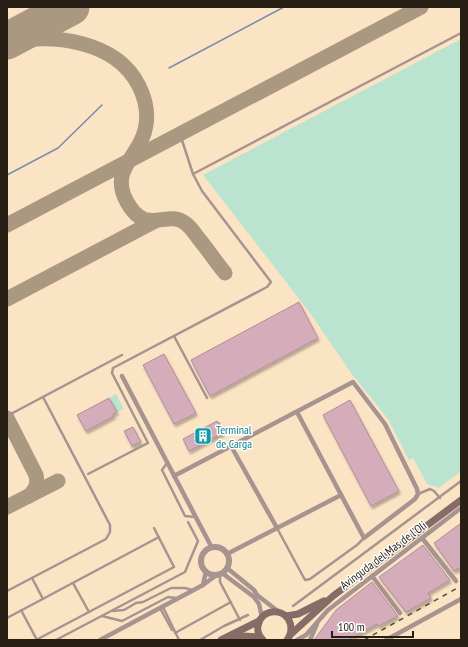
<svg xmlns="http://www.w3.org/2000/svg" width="468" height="647" font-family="'PT Sans Narrow',sans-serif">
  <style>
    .green { fill: #bae4d0 }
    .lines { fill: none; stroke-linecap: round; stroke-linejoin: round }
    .stream { stroke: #788dad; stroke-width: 1.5 }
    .taxiway { stroke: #aa9880; stroke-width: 15 }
    .runway { stroke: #aa9880; stroke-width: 37 }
    .building { fill: #d4acba; stroke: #b28c99; filter: url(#shadow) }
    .service { stroke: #a79390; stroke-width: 2.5 }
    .minor { stroke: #a79390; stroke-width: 4.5 }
    .tertiary { stroke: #a79390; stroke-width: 6 }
    .secondary { stroke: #876b66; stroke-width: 7 }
    .rail { stroke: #584d3c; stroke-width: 1.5; stroke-dasharray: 5 5; stroke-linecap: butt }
    .labels { text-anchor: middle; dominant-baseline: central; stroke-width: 3; stroke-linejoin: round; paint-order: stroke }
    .culture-label { font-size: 12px; fill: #0d838f; stroke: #fff; text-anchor: start }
    .street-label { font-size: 12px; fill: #271f13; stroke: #fff }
  </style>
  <defs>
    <filter id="shadow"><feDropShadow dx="1.5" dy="3" stdDeviation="1" flood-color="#0004"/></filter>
  </defs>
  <rect width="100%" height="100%" fill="#fbe4c4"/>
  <g class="green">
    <polygon points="461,39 461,471 439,488 427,484 413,458 409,460 388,419 351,373 310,313 203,175"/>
    <polygon points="116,394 124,409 117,412 109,398"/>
  </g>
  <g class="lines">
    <g class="stream">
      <polyline points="169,68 284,7"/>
      <polyline points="7,175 58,148 102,105"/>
    </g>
    <g class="taxiway">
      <path d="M7 43C52 33 116 40 139 86 145 98 148 112 146 125 142 156 108 168 127 202 146 237 166 209 185 223 191 227 195 234 199 239 208 250 216 262 225 273"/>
      <polyline points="7,225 421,7"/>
      <polyline points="7,299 155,221"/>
      <path d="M7 418 36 475C38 484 36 489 29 496"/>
      <polyline points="7,507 58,481"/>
    </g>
    <polyline class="runway" points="7,41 71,7"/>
  </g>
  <g class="building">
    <polygon points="299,302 318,338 210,396 191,360"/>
    <polygon points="164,354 196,413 174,424 143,365"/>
    <polygon points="109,398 117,412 113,414 114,416 86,431 77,415"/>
    <polygon points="350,400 399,491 371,506 323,415"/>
    <polygon points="217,421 218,423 219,422 222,428 221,428 223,433 189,451 183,439"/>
    <polygon points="133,427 141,442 132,446 124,431"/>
    <polygon points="461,523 461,572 458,568 454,571 434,543"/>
    <polygon points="423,545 450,580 428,593 431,598 406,612 379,577"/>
    <polygon points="372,582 398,616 379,626 377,624 348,640 314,640 336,610"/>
  </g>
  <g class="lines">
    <g class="service">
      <polyline points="193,174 461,33"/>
      <polyline points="174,336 207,398"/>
      <polyline points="7,416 122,355"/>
      <polyline points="167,463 162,470 185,516 195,517"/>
      <polyline points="88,474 148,443 112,373 113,368 267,287 271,282 202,191 193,174 180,134"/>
      <polyline points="418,494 430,489 434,491 440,498"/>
      <polyline points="277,528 305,580 310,579 357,545 364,538"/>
      <polyline points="220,574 220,582 240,620"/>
      <polyline points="32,578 43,599"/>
      <polyline points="73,583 89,612"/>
      <polyline points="7,591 106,539 110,532 110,525 43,397"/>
      <polyline points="293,606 461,481"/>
      <polyline points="163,607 179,640"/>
      <polyline points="160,608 172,630 174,630"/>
      <polyline points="21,610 37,640"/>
      <polyline points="113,611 124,610 136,603 143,602 171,588 185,588 192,590"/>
      <polyline points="102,616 122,621 168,597 176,598"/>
      <polyline points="7,618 159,537"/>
      <polyline points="175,633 231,602"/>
      <polyline points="36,640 174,567 154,528"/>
      <polyline points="56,640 185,572 198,541 188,522"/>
      <polyline points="200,640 224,626 248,615"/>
    </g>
    <g class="minor">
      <polyline points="122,376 212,548"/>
      <polyline points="231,446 277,528"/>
      <polyline points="174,476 353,382 385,424 417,489 418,494 415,499 364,538 297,412"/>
      <polyline points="422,538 456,581"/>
      <polyline points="227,554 341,495"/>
      <polyline points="227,568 254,590 257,595 279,612"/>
      <polyline points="222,573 254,597 259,604 262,617"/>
      <polyline points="372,576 400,613"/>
      <polyline points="203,585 206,571"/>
      <polyline points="100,640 203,585 218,574"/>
      <polyline points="297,640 306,635 328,610 461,508"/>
      <polyline points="310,640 317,624"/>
      <polyline points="386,640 461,599"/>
    </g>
    <circle class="tertiary" cx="215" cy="561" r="14"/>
    <g class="secondary">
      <polyline points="286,616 298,614 324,601"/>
      <polyline points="231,639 242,636 260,637"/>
      <polyline points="221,640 259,621"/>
      <path d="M263 640C259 636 257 631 258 626 262 603 297 609 290 635"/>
      <polyline points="287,640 290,635 333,596 461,500"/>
    </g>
    <polyline class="rail" points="364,640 461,586"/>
  </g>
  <defs>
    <symbol id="building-square" viewBox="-11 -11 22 22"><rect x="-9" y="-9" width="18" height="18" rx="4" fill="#0f9aa8" stroke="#fff"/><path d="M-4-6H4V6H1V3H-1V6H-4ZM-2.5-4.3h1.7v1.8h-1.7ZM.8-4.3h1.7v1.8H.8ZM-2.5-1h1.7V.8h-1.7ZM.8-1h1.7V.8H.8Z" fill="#fff"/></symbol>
  </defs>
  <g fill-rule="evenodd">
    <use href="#building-square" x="193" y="426" width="20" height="20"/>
  </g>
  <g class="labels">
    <g class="culture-label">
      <text x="216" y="429">Terminal<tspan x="216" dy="14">de Carga</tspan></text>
    </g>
    <g class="street-label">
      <text transform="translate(383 555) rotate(-37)">Avinguda del Mas de l'Oli</text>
    </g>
  </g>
  <rect width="468" height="647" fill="none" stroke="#271f13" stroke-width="16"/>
  <path d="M332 631v6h81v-6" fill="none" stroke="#271f13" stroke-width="2"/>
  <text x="338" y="631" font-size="12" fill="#271f13" stroke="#ffffff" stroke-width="3" paint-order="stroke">100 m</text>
</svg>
